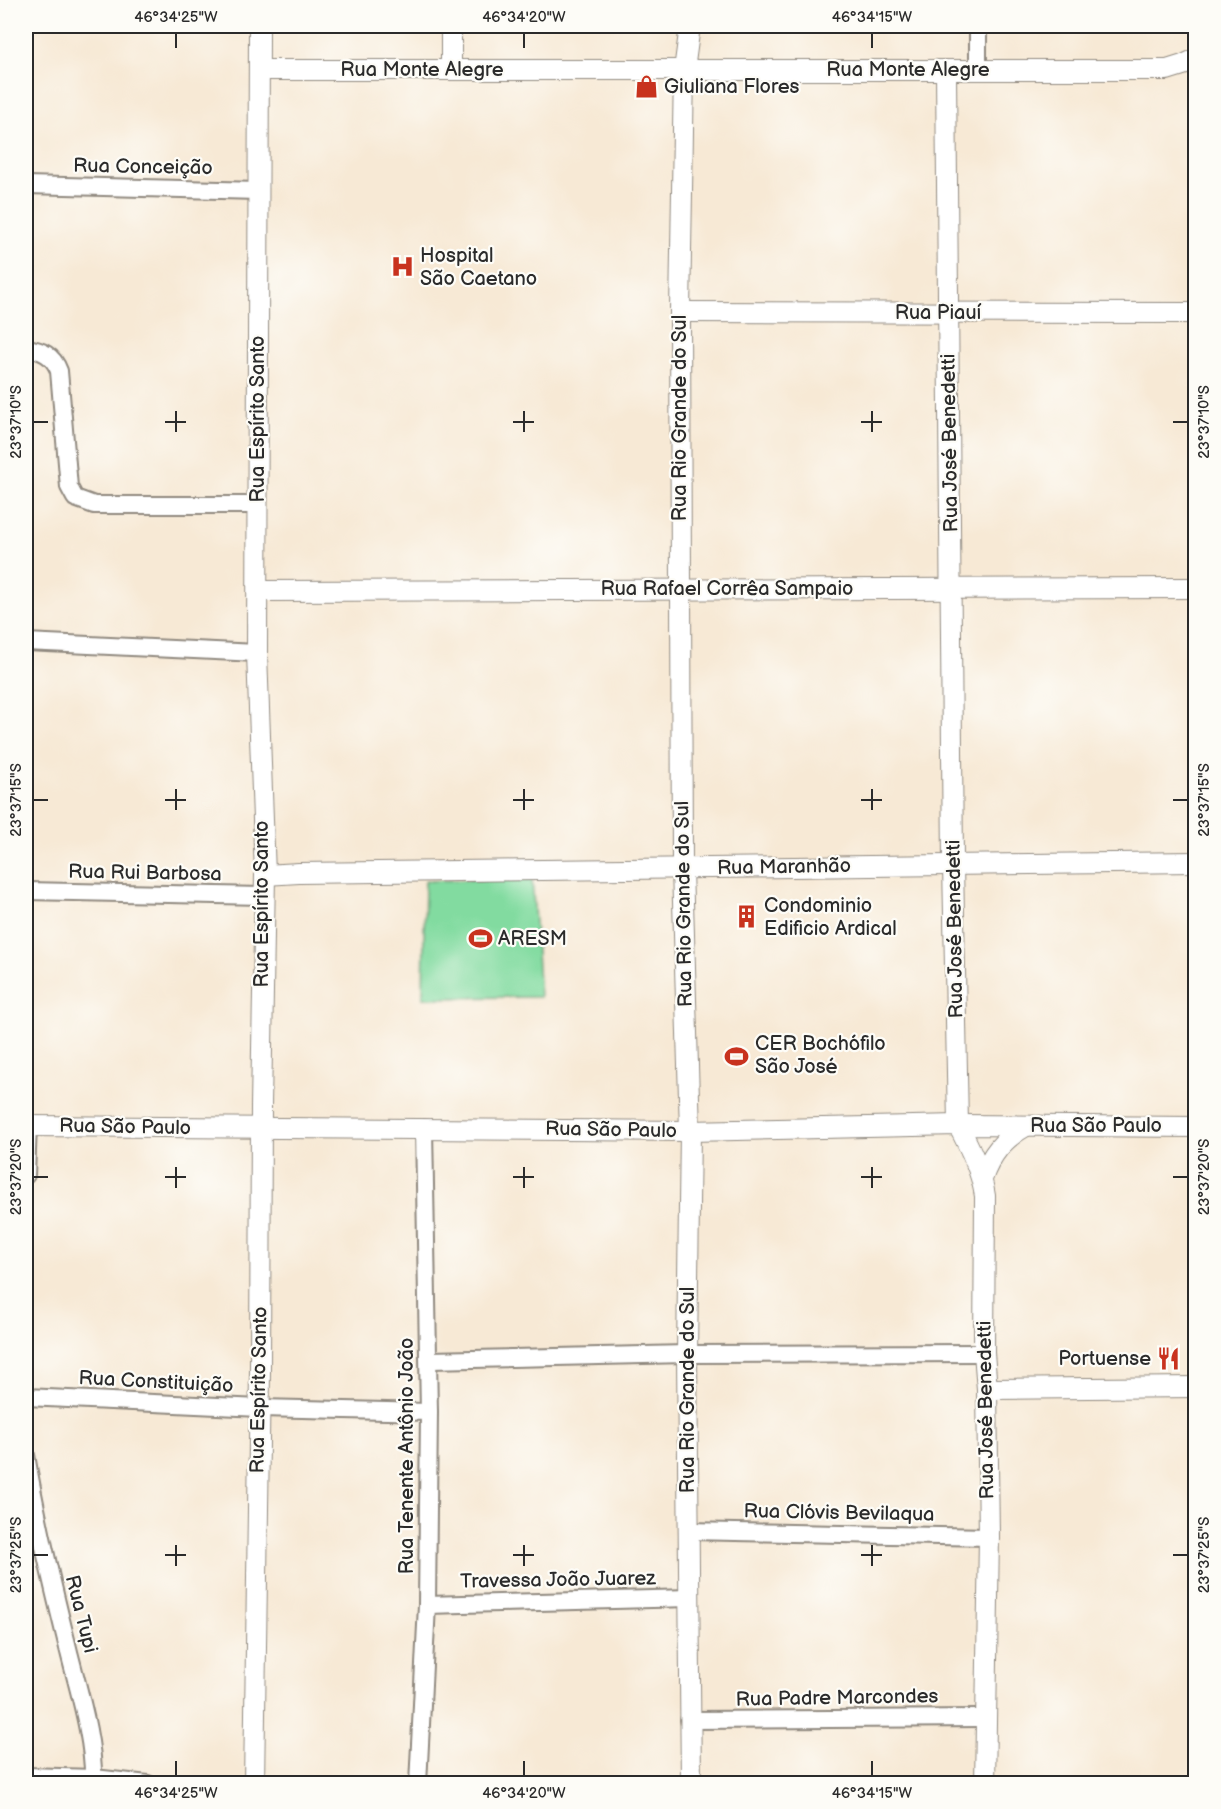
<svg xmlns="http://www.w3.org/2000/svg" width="1221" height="1809" font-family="'Balsamiq Sans',sans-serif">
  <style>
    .green { fill: #82dba0; stroke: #568366; stroke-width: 1.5 }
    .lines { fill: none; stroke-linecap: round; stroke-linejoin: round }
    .minor-casing { stroke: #918a80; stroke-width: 20 }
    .tertiary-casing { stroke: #918a80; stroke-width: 22 }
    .minor { stroke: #fff; stroke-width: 16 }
    .tertiary { stroke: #fff; stroke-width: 20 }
    .ticks { fill: none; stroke: #2b2b2b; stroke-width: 2 }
    .labels { text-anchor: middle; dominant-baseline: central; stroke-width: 4.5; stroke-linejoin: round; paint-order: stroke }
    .street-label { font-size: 20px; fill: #2b2b2b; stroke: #fdfcf7 }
    .poi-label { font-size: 20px; fill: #2b2b2b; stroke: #fdfcf7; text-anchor: start }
    .neatline { fill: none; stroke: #2b2b2b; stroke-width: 2 }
    .ticks-label { font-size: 15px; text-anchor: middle; fill: #2b2b2b }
  </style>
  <rect width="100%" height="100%" fill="#fdfcf7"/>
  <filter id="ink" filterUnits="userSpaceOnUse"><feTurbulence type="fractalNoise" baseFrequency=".0167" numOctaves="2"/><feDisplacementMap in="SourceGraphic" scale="12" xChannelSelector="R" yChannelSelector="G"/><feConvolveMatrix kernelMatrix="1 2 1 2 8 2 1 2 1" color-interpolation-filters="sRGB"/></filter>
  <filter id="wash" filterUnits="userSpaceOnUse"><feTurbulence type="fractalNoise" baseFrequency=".008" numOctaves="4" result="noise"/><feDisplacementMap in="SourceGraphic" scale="24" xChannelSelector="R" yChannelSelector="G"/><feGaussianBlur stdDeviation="1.35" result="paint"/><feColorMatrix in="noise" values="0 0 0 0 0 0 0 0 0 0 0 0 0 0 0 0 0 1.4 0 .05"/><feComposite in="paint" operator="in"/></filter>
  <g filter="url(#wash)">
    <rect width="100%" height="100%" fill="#f7e9d5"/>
    <polygon class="green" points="532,878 540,997 423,998 425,881"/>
  </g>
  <g filter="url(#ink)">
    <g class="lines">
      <defs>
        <g id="minor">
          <polyline points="978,26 978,70"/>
          <polyline points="26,185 259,191"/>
          <path d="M26 348C42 350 53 355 59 371L69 487 75 498 94 505H258"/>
          <polyline points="26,642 257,653"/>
          <polyline points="26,891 264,896"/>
          <polyline points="26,1175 28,1126"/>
          <polyline points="430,1360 687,1354 984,1353"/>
          <polyline points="26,1397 260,1408 429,1412"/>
          <path d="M26 1455C37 1521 52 1584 68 1648 78 1689 95 1742 93 1784"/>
          <polyline points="688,1531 989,1537"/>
          <polyline points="427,1605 690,1598"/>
          <polyline points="689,1720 985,1718"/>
          <polyline points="26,1776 94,1778 148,1784"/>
          <polyline points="418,1784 427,1605 429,1412 424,1128"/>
        </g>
        <g id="tertiary">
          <polyline points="690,26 684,70 680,312 682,869 690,1131 687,1354 691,1784"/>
          <polyline points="259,70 1167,70 1183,65 1196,59"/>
          <polyline points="451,70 451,26"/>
          <path d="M946 70 953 864 958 1125C970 1148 981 1170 985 1196L984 1353 987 1389 989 1537 985 1784"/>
          <polyline points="680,312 1196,313"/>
          <polyline points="259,591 1196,588"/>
          <polyline points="265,875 299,873 1196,862"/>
          <polyline points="26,1126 690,1131 958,1125 1196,1127"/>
          <path d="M982 1179C991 1154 1003 1139 1026 1126"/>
          <polyline points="987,1389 1196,1387"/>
          <polyline points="254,1784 260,1372 261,1107 265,875 257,653 259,26"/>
        </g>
      </defs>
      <use href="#minor" class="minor-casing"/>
      <use href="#tertiary" class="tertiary-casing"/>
      <use href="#minor" class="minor"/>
      <use href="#tertiary" class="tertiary"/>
    </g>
  </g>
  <path class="ticks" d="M176 33V48M524 33V48M872 33V48M176 411V432M524 411V432M872 411V432M33 422H48M165 422H186M513 422H534M861 422H882M1173 422H1188M176 789V810M524 789V810M872 789V810M33 800H48M165 800H186M513 800H534M861 800H882M1173 800H1188M176 1167V1188M524 1167V1188M872 1167V1188M33 1177H48M165 1177H186M513 1177H534M861 1177H882M1173 1177H1188M176 1545V1566M524 1545V1566M872 1545V1566M33 1555H48M165 1555H186M513 1555H534M861 1555H882M1173 1555H1188M176 1761V1776M524 1761V1776M872 1761V1776"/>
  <defs>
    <symbol id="shop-bare" viewBox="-9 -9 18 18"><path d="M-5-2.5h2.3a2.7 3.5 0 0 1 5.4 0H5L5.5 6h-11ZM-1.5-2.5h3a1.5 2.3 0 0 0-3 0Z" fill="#c8321e" stroke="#fdfcf7" stroke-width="2.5" paint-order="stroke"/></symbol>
    <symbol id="hospital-bare" viewBox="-9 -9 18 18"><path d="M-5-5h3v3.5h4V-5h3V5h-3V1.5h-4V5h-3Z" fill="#c8321e" stroke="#fdfcf7" stroke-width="2.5" paint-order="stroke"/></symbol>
    <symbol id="building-bare" viewBox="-9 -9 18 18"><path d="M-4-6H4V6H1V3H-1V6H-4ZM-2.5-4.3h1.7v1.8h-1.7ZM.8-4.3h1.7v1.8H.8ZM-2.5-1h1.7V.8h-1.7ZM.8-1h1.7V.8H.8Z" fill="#c8321e" stroke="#fdfcf7" stroke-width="2.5" paint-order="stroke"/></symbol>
    <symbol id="stadium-bare" viewBox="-9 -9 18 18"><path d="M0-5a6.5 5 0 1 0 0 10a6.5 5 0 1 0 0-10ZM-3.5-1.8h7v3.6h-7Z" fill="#c8321e" stroke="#fdfcf7" stroke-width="2.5" paint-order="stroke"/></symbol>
    <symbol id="restaurant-bare" viewBox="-9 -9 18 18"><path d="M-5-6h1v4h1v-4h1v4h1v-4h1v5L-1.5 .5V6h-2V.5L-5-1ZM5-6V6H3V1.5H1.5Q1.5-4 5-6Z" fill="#c8321e" stroke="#fdfcf7" stroke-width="2.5" paint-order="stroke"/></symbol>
  </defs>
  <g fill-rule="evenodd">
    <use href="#shop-bare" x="630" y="70" width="33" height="33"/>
    <use href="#hospital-bare" x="386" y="250" width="33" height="33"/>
    <use href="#building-bare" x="730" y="900" width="33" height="33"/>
    <use href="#stadium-bare" x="464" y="922" width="33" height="33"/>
    <use href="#stadium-bare" x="720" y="1040" width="33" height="33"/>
    <use href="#restaurant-bare" x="1152" y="1342" width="33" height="33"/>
  </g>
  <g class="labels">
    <g class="street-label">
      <text x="422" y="70">Rua Monte Alegre</text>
      <text x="908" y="70">Rua Monte Alegre</text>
      <text transform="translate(143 167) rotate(1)">Rua Conceição</text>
      <text x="938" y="313">Rua Piauí</text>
      <text transform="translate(680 418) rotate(-90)">Rua Rio Grande do Sul</text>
      <text transform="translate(258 419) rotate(-90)">Rua Espírito Santo</text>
      <text transform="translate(950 443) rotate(-91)">Rua José Benedetti</text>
      <text x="727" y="589">Rua Rafael Corrêa Sampaio</text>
      <text transform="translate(784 867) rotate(-1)">Rua Maranhão</text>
      <text transform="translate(145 873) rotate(1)">Rua Rui Barbosa</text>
      <text transform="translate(262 904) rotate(-90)">Rua Espírito Santo</text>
      <text transform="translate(684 904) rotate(-91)">Rua Rio Grande do Sul</text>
      <text transform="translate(955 929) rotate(-91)">Rua José Benedetti</text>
      <text x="1096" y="1126">Rua São Paulo</text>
      <text transform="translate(125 1127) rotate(1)">Rua São Paulo</text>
      <text transform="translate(611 1130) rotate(1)">Rua São Paulo</text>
      <text transform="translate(156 1382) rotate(3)">Rua Constituição</text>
      <text transform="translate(259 1390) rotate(-89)">Rua Espírito Santo</text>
      <text transform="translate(688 1390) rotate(-90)">Rua Rio Grande do Sul</text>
      <text transform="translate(986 1410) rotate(-91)">Rua José Benedetti</text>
      <text transform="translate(407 1456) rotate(-90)">Rua Tenente Antônio João</text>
      <text transform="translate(839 1513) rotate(1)">Rua Clóvis Bevilaqua</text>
      <text transform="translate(558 1580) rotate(-1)">Travessa João Juarez</text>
      <text transform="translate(81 1614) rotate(76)">Rua Tupi</text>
      <text transform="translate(837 1698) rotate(-1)">Rua Padre Marcondes</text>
    </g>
    <g class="poi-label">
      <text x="664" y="87">Giuliana Flores</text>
      <text x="420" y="256">Hospital<tspan x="420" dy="23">São Caetano</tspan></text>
      <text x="764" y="906">Condominio<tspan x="764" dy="23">Edificio Ardical</tspan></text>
      <text x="498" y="939">ARESM</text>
      <text x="755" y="1044">CER Bochófilo<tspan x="755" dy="23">São José</tspan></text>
      <text x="1151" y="1359" text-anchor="end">Portuense</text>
    </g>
  </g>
  <rect width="1221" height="1809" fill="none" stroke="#fdfcf7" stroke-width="66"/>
  <rect x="33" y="33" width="1155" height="1743" class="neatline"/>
  <g class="ticks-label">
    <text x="176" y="22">46°34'25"W</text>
    <text x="524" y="22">46°34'20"W</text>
    <text x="872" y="22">46°34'15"W</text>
    <text transform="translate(16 422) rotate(-90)" y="5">23°37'10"S</text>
    <text transform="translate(1204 422) rotate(-90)" y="5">23°37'10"S</text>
    <text transform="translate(16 800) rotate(-90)" y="5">23°37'15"S</text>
    <text transform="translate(1204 800) rotate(-90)" y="5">23°37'15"S</text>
    <text transform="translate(16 1177) rotate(-90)" y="5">23°37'20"S</text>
    <text transform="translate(1204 1177) rotate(-90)" y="5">23°37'20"S</text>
    <text transform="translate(16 1555) rotate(-90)" y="5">23°37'25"S</text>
    <text transform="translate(1204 1555) rotate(-90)" y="5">23°37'25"S</text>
    <text x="176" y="1798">46°34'25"W</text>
    <text x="524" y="1798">46°34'20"W</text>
    <text x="872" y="1798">46°34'15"W</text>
  </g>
</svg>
